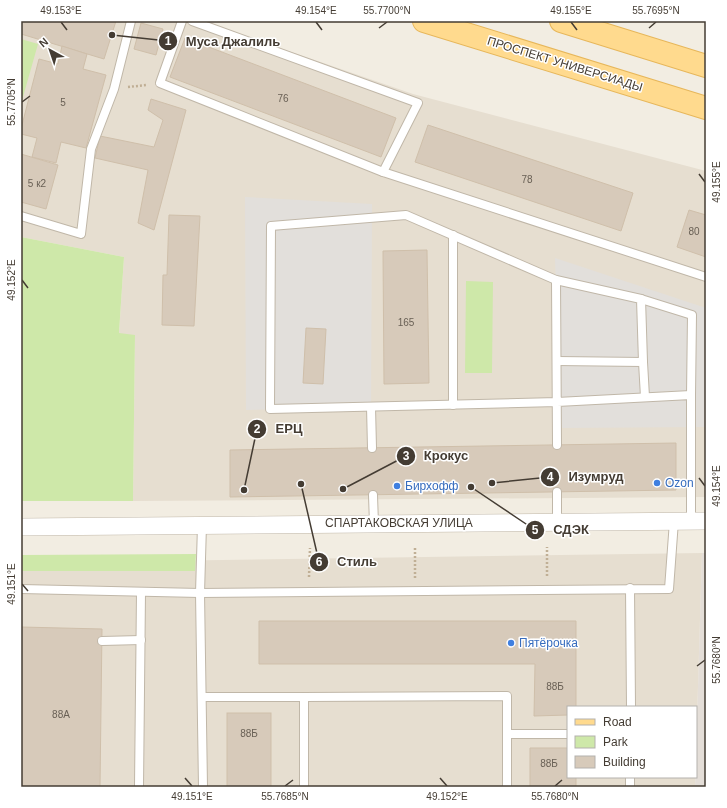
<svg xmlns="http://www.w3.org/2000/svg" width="727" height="808" font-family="Helvetica,sans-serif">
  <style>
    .residential { fill: #e6ded0 }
    .industrial { fill: #e4ded8 }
    .green { fill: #cee8a9 }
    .parking { fill: #e2dfdb }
    .building { fill: #d7caba; stroke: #cfbfaa }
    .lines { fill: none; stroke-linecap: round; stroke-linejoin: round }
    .service-casing { stroke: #c0b7a8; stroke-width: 10 }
    .minor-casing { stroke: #c0b7a8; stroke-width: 18 }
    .primary-casing { stroke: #e7b75b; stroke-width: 24 }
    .path { stroke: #c0af95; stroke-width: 2.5; stroke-dasharray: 2 2; stroke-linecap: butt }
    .service { stroke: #fff; stroke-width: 8 }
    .minor { stroke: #fff; stroke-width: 17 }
    .primary { stroke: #ffda8e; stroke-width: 22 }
    .ticks { fill: none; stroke: #443c33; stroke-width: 1.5 }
    .shop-dot { fill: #3f7fe0; stroke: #fff; stroke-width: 1.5 }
    .labels { text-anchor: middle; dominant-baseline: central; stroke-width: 3; stroke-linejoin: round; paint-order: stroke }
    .number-label { font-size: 10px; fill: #696055 }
    .street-label { font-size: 12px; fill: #443c33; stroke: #fff }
    .shop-label { font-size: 12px; fill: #366cbe; stroke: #fff; text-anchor: start }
    .leader { fill: none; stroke: #443c33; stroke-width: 1.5 }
    .callout-dot { fill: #443c33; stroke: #fff; stroke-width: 1.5 }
    .mark-label { font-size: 12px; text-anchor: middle; font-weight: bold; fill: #fff }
    .callout-label { font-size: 13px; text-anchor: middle; font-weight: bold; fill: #443c33; stroke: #fff; stroke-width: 3; stroke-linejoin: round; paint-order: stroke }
    .neatline { fill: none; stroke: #443c33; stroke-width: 1.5 }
    .ticks-label { font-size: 10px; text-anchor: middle; fill: #443c33 }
  </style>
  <rect width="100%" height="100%" fill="#f2ede2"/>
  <g class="residential">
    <polygon points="21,21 202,21 413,94 706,171 706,497 133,501 135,336 119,334 124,257 21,237"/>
    <polygon points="702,553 696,752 696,707 568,707 568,777 695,777 695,787 21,787 21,563"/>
  </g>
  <polygon class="industrial" points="702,553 706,553 706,787 695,787"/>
  <g class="green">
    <polygon points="21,39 38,44 21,104"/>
    <polygon points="21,237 124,257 119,333 135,335 133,501 21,501"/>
    <polygon points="466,281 493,282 492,373 465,373"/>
    <polygon points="196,554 195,571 21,571 21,555"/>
  </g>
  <g class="parking">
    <polygon points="245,197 372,204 371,407 246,410"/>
    <polygon points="555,258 706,308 706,427 560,428"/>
  </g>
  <g class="building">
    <polygon points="21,21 116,21 104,59 21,34"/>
    <polygon points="141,23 163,29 156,55 134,49"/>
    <polygon points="185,38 396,118 381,157 170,77"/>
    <polygon points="62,46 87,54 83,69 106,75 86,148 61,142 56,163 32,157 37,138 21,134 21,129 39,59 58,64"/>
    <polygon points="151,99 186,110 154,230 138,223 148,170 95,158 100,136 154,147 163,120 148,110"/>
    <polygon points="428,125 633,193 621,231 415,162"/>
    <polygon points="21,154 58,165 46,209 21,202"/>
    <polygon points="689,210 706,215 706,257 677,247"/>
    <polygon points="169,215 200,216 194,326 162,325 163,275 167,275"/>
    <polygon points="427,250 429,383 384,384 383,251"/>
    <polygon points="306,328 326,329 323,384 303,383"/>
    <polygon points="676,443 676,490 230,497 230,450"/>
    <polygon points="259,621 576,621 576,707 568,707 568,715 534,716 535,664 259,664"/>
    <polygon points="21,627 102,629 100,787 21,787"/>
    <rect x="227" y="713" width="44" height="74"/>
    <polygon points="530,748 568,748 568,777 576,777 576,787 530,787"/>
  </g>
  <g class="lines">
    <defs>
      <g id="service">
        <polyline points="182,21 160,83 383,172 706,277"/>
        <polyline points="192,21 418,103 383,172"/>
        <polyline points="21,216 81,234 91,149 114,89 131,21"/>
        <polyline points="453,235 453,405"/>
        <polyline points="556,280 641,299 643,362"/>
        <polyline points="641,299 692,315 691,395"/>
        <polyline points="557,361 643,362 645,397"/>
        <polyline points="371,407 372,448"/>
        <polyline points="557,445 556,280 406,215 271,226 270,409 557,402 691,395 691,521"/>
        <polyline points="373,495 374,524"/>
        <polyline points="557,522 557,492"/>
        <polyline points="202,525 200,593 203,787"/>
        <polyline points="630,588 631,707"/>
        <polyline points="21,589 200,593 669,589 674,521"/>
        <polyline points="102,641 141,640"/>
        <polyline points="202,697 304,697"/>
        <polyline points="507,734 568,734"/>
        <polyline points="139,787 141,592"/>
        <polyline points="304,787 304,697 507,696 507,787"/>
        <polyline points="630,787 630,777"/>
      </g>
      <polyline id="minor" points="21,527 706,521"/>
      <g id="primary">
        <polyline points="424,21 706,108"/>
        <polyline points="561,21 706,66"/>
      </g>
    </defs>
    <use href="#service" class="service-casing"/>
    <use href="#minor" class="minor-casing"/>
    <use href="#primary" class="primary-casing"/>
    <g class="path">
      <polyline points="128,87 147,85"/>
      <polyline points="547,576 547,547"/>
      <polyline points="309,577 310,548"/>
      <polyline points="415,578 415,546"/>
    </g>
    <use href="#service" class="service"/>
    <use href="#minor" class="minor"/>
    <use href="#primary" class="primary"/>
  </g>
  <path class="ticks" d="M61 22 67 30M316 22 322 30M571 22 577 30M379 28 387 22M649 28 656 22M22 102 30 96M699 174 705 182M22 280 28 288M699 478 705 486M22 584 28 591M697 666 705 660M185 778 192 786M440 778 447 786M285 786 293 780M555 786 562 780"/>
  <g class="shop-dot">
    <circle cx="657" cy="483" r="4"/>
    <circle cx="397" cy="486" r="4"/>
    <circle cx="511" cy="643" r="4"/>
  </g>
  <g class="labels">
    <g class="number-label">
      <text x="283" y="98">76</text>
      <text x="63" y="102">5</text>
      <text x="527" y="179">78</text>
      <text x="37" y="183">5 к2</text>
      <text x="694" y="231">80</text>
      <text x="406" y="322">165</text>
      <text x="555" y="686">88Б</text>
      <text x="61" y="714">88А</text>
      <text x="249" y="733">88Б</text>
      <text x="549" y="763">88Б</text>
    </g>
    <g class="street-label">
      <text transform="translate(565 64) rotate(17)">ПРОСПЕКТ УНИВЕРСИАДЫ</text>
      <text x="399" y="523">СПАРТАКОВСКАЯ УЛИЦА</text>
    </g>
    <g class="shop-label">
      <text x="665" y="483">Ozon</text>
      <text x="405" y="486">Бирхофф</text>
      <text x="519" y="643">Пятёрочка</text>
    </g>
  </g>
  <path class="leader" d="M112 35L168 41M244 490L257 429M343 489L406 456M492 483L550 477M471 487L535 530M301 484L319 562"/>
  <g class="callout-dot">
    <circle cx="112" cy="35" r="4"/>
    <circle cx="244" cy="490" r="4"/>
    <circle cx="343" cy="489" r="4"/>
    <circle cx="492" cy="483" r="4"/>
    <circle cx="471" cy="487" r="4"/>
    <circle cx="301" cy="484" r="4"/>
    <circle cx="168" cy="41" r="10"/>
    <circle cx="257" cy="429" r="10"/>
    <circle cx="406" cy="456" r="10"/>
    <circle cx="550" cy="477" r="10"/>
    <circle cx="535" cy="530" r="10"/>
    <circle cx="319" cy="562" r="10"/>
  </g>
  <g class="mark-label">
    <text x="168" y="45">1</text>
    <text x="257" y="433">2</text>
    <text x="406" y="460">3</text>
    <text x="550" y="481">4</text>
    <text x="535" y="534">5</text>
    <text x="319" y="566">6</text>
  </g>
  <g class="callout-label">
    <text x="233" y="46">Муса Джалиль</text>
    <text x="289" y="433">ЕРЦ</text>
    <text x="446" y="460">Крокус</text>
    <text x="596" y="481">Изумруд</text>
    <text x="571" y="534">СДЭК</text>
    <text x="357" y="566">Стиль</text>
  </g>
  <rect width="727" height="808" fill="none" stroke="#ffffff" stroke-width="44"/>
  <rect x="567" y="706" width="130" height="72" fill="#ffffff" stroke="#b4b1ad"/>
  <rect x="575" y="719" width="20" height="6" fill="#ffda8e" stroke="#b4b1ad"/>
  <text x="603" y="726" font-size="12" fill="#443c33">Road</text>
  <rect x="575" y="736" width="20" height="12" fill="#cee8a9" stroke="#b4b1ad"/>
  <text x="603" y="746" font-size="12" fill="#443c33">Park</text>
  <rect x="575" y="756" width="20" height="12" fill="#d7caba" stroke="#b4b1ad"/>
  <text x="603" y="766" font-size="12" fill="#443c33">Building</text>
  <g transform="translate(50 50) rotate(320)" stroke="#ffffff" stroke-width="3" paint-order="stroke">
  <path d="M0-3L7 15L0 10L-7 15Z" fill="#443c33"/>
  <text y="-6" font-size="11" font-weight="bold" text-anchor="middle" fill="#443c33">N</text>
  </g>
  <rect x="22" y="22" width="683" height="764" class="neatline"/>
  <g class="ticks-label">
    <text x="61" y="14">49.153°E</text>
    <text x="316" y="14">49.154°E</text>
    <text x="387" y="14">55.7700°N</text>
    <text x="571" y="14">49.155°E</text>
    <text x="656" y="14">55.7695°N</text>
    <text transform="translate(11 102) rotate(-90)" y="4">55.7705°N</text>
    <text transform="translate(716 182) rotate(-90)" y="4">49.155°E</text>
    <text transform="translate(11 280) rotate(-90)" y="4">49.152°E</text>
    <text transform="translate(716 486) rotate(-90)" y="4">49.154°E</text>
    <text transform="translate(11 584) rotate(-90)" y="4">49.151°E</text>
    <text transform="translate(716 660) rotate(-90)" y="4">55.7680°N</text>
    <text x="192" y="800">49.151°E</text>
    <text x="285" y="800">55.7685°N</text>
    <text x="447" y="800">49.152°E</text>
    <text x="555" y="800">55.7680°N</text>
  </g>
</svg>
